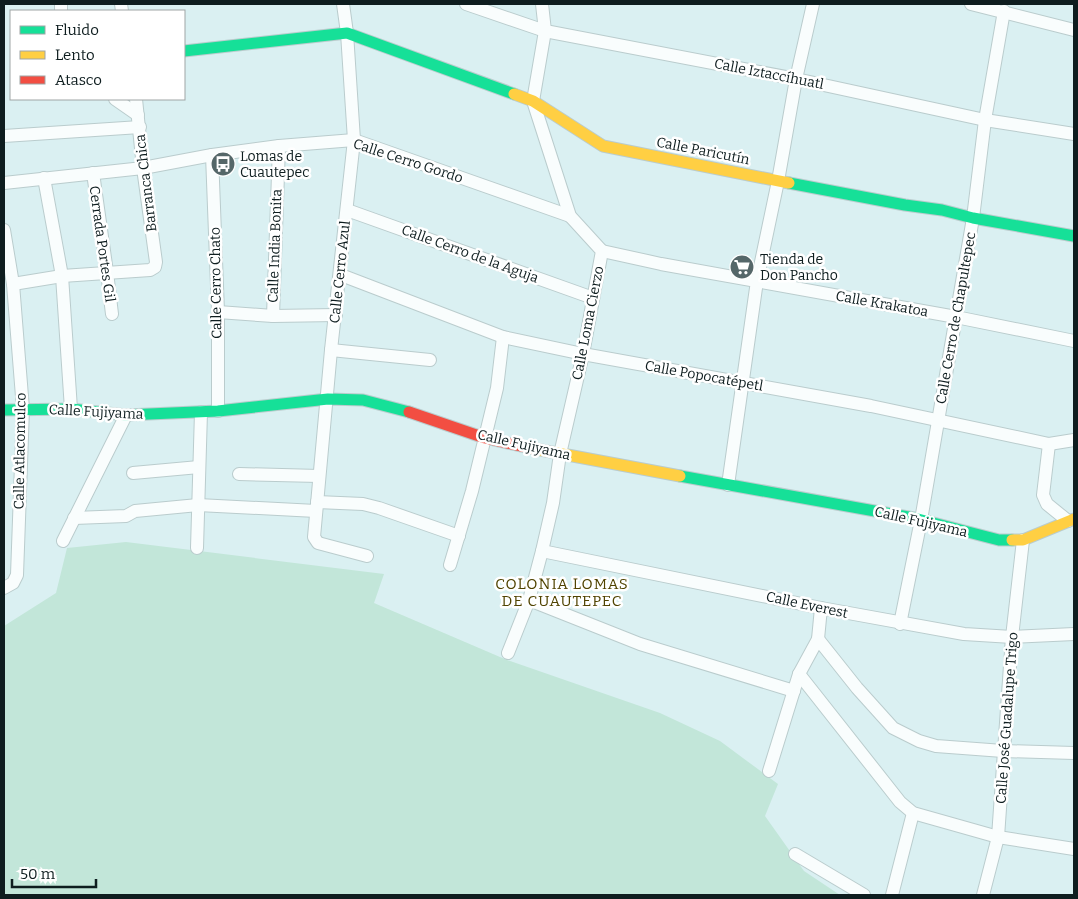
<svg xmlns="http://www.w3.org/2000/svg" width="1078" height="899" font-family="Bitter,serif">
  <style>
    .green { fill: #c2e6d9 }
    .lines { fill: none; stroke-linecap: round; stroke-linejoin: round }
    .street-casing { stroke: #bacccd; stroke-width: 14 }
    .fast-casing { stroke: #bacccd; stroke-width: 13 }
    .slow-casing { stroke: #bacccd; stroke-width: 13 }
    .jam-casing { stroke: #bacccd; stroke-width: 13 }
    .street { stroke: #f9fdfd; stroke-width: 12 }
    .fast { stroke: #16e098; stroke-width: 11 }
    .slow { stroke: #ffcf43; stroke-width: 11 }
    .jam { stroke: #f24e42; stroke-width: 11 }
    .labels { text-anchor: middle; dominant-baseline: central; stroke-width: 5; stroke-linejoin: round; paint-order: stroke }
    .street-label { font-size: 14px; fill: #0e1d1f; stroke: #fff }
    .poi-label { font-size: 14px; fill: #0e1d1f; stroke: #fff; text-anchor: start }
    .neighbourhood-label { font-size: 15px; letter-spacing: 1px; fill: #504300; stroke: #fff }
  </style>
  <rect width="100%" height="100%" fill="#daf0f2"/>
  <polygon class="green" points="126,542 384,574 374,603 507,660 660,713 720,741 778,784 765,816 804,871 840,895 4,895 4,626 56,593 67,548"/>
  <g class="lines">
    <defs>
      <g id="street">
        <polyline points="121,4 122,11"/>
        <polyline points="343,4 347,33 354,140 331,350 314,537 318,543 367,556"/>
        <polyline points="466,4 545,31 796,79 985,120 1074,134"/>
        <polyline points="971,4 1074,30"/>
        <polyline points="61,11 61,4"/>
        <polyline points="115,99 138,115"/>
        <polyline points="4,136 140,127"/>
        <polyline points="212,155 218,312 218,411"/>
        <polyline points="93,173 107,272 112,314"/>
        <polyline points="44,178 62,276 71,409"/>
        <polyline points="4,183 143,168 212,155 279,146 354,140 570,216"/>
        <polyline points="347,210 593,298"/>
        <polyline points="4,230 13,284 23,409 17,575 13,583 4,588"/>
        <polyline points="602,251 661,264 956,317 1074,341"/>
        <polyline points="341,275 503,337 583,354 871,406 1049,444 1074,440"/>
        <polyline points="13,284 62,276 150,270 155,267 156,262 143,168 136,99"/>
        <polyline points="218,312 273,316 336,315"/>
        <polyline points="273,316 279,146"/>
        <polyline points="331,350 430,360"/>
        <polyline points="1049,444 1043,495 1047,504 1068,521"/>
        <polyline points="133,473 199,467"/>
        <polyline points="239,474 319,476"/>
        <polyline points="728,485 757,281 778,181 796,79 813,4"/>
        <polyline points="317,502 363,504 379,508 459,536"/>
        <polyline points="74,518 126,516 135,511 198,505 316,511"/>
        <polyline points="63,541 126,415"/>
        <polyline points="197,548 201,412"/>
        <polyline points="542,551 821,608 964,634 1012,637 1074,634"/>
        <polyline points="450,565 472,491 497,388 503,337"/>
        <polyline points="529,600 640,644 794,691"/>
        <polyline points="900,624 921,520 973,218 985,120 1004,11"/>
        <polyline points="818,639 857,688 893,728 919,741 936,746 1003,751 1074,753"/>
        <polyline points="508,653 529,600 542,551 553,503 560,454 583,354 602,251 570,216 533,101 545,31 542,4"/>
        <polyline points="799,674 900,802 913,813 998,837 1074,849"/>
        <polyline points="769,771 799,674 818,639 821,608"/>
        <polyline points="795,854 864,895"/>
        <polyline points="892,895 913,813"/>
        <polyline points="983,895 998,837 1012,637 1023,540"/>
      </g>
      <g id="fast">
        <polyline points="184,51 347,33 514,94"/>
        <polyline points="789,183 905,205 942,210 973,218 1074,236"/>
        <polyline points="4,410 71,409 126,415 218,411 328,399 363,400 409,412"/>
        <polyline points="680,476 914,518 999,540 1012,540"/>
      </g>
      <g id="slow">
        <polyline points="514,94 533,101 603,146 789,183"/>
        <polyline points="530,448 680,476"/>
        <polyline points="1012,540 1023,540 1074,519"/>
      </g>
      <polyline id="jam" points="409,412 485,438 530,448"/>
    </defs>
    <use href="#street" class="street-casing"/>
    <use href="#fast" class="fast-casing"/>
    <use href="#slow" class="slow-casing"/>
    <use href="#jam" class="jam-casing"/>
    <use href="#street" class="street"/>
    <use href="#fast" class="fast"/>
    <use href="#slow" class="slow"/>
    <use href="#jam" class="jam"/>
  </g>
  <defs>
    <symbol id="bus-disc" viewBox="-11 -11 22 22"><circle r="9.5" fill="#556769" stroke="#fff"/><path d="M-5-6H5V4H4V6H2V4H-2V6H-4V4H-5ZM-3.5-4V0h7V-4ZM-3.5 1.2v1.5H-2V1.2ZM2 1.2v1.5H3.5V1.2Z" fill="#fff"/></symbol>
    <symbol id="supermarket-disc" viewBox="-11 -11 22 22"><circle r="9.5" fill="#556769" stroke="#fff"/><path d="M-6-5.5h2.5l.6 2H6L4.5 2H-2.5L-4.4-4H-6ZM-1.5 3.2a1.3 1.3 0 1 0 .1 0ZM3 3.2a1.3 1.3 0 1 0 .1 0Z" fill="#fff"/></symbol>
  </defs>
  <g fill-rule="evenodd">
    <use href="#bus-disc" x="209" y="150" width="28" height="28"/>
    <use href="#supermarket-disc" x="728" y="253" width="28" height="28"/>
  </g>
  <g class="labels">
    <g class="street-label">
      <text transform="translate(769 74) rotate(11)">Calle Iztaccíhuatl</text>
      <text transform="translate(703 151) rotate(11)">Calle Paricutín</text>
      <text transform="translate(408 161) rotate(18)">Calle Cerro Gordo</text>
      <text transform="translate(146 183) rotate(-97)">Barranca Chica</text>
      <text transform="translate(102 244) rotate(82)">Cerrada Portes Gil</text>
      <text transform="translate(275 246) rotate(-88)">Calle India Bonita</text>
      <text transform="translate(470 254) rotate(20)">Calle Cerro de la Aguja</text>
      <text transform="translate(340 272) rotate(-84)">Calle Cerro Azul</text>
      <text transform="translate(216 283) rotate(-91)">Calle Cerro Chato</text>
      <text transform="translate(882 304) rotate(10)">Calle Krakatoa</text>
      <text transform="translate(956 318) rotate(-80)">Calle Cerro de Chapultepec</text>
      <text transform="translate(588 323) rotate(-79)">Calle Loma Cierzo</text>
      <text transform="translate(704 376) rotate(10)">Calle Popocatépetl</text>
      <text transform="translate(96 412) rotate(3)">Calle Fujiyama</text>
      <text transform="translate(524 445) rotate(13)">Calle Fujiyama</text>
      <text transform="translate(20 451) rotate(-89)">Calle Atlacomulco</text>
      <text transform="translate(921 522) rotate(13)">Calle Fujiyama</text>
      <text transform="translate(807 605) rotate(12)">Calle Everest</text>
      <text transform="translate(1007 718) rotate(-86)">Calle José Guadalupe Trigo</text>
    </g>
    <g class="poi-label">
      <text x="240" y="156">Lomas de<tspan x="240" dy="16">Cuautepec</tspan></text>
      <text x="760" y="259">Tienda de<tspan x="760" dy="16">Don Pancho</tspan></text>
    </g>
    <g class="neighbourhood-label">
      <text x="562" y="584">COLONIA LOMAS<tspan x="562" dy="17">DE CUAUTEPEC</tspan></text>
    </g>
  </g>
  <rect width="1078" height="899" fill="none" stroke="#0e1d1f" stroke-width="10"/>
  <rect x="10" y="10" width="175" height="90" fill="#ffffff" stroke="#9fa5a5"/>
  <rect x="20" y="26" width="25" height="8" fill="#16e098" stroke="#9fa5a5"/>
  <text x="55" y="35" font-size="15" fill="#0e1d1f">Fluido</text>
  <rect x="20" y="51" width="25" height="8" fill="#ffcf43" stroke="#9fa5a5"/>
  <text x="55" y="60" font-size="15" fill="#0e1d1f">Lento</text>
  <rect x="20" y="76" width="25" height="8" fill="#f24e42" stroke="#9fa5a5"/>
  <text x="55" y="85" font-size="15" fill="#0e1d1f">Atasco</text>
  <path d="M12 879v8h84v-8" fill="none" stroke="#0e1d1f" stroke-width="2.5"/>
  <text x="20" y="879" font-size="15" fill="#0e1d1f" stroke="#ffffff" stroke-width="4" paint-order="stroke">50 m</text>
</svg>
